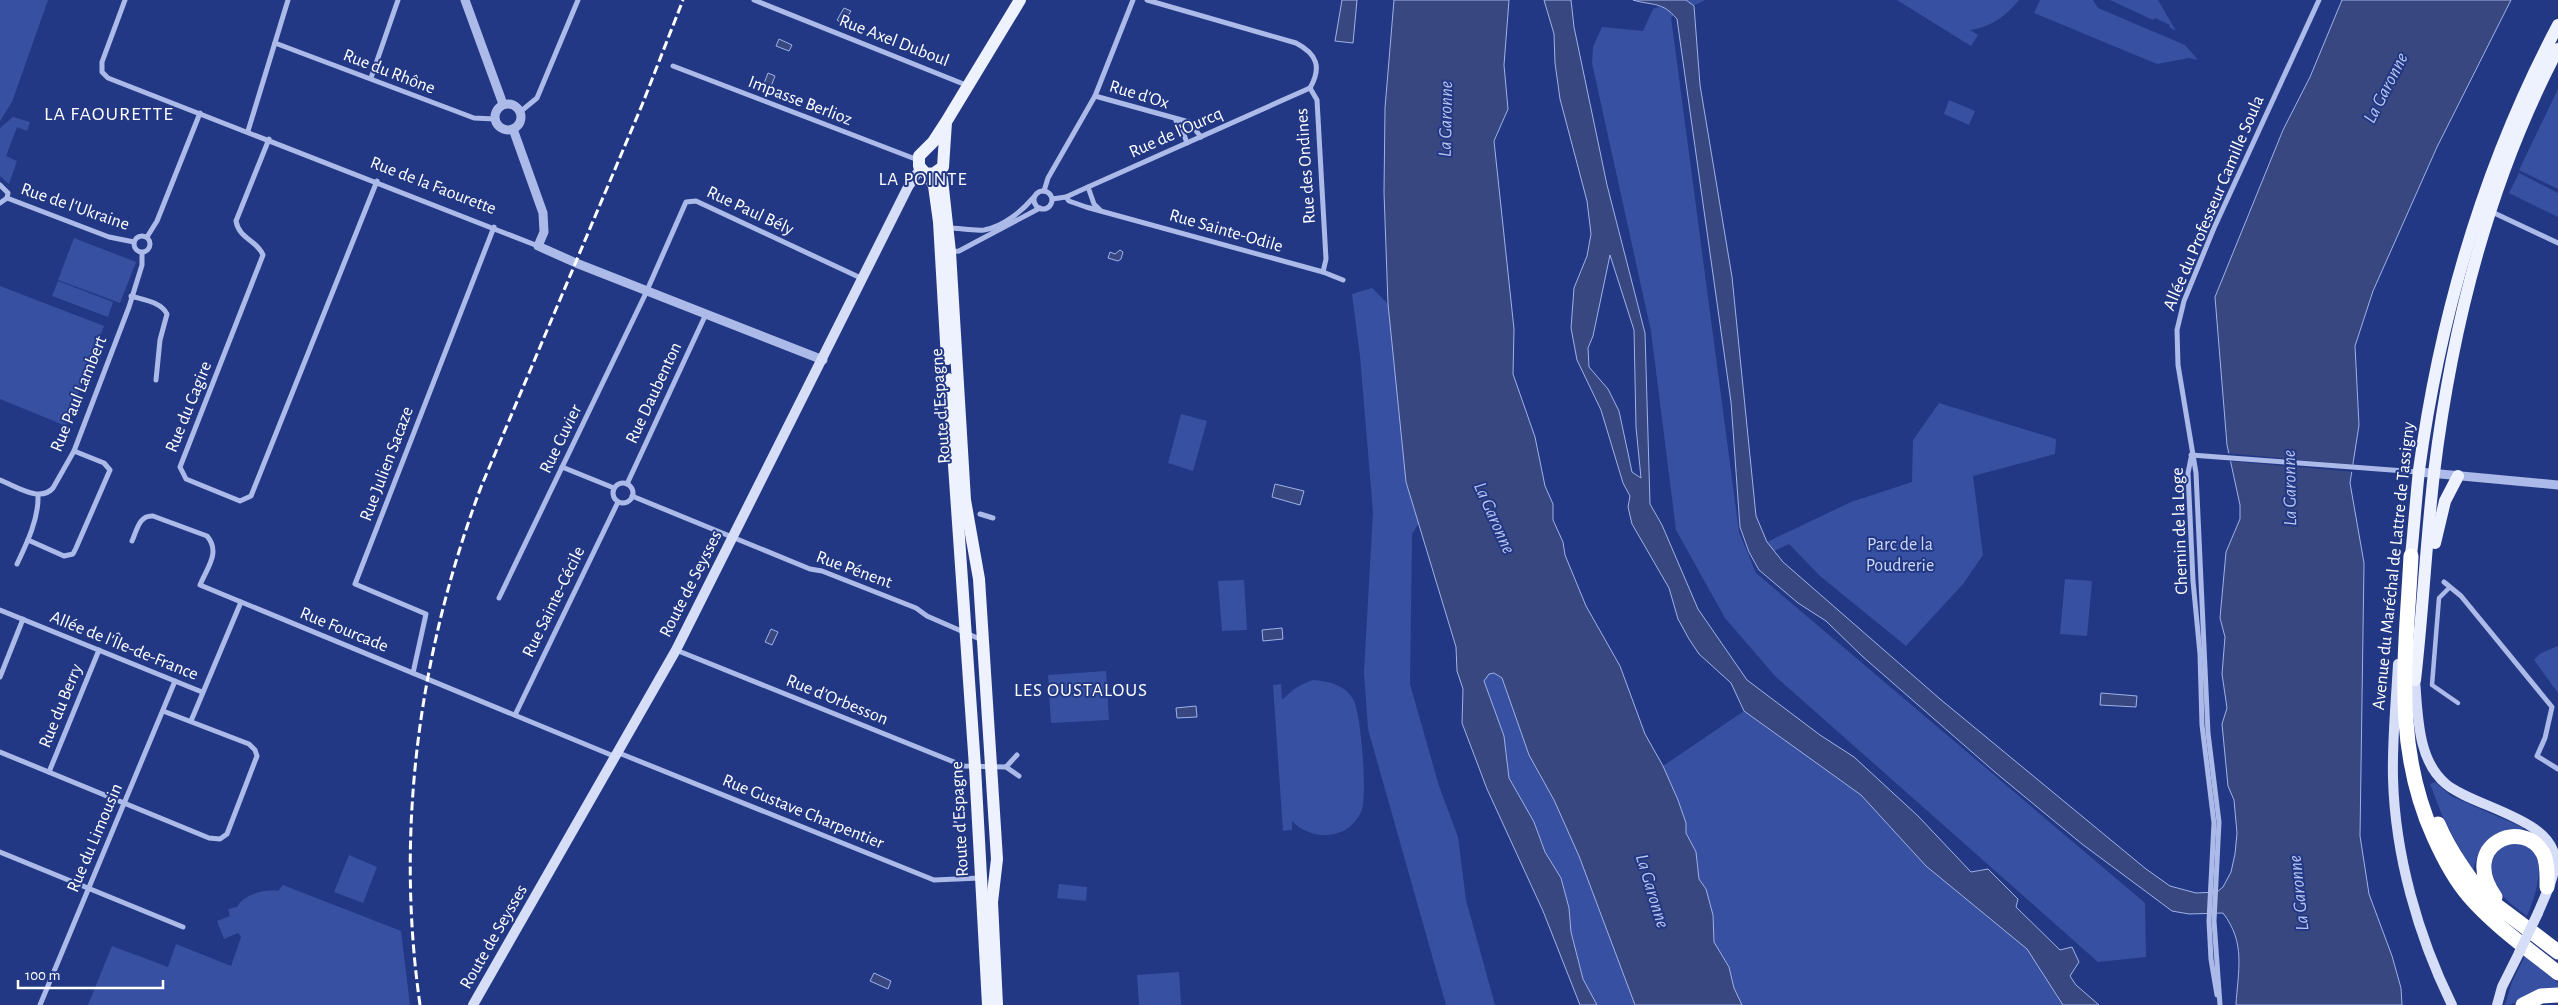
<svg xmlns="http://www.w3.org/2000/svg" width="2558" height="1005" font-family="'Alegreya Sans',sans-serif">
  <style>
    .green { fill: #3750a1 }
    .water { fill: #384780; stroke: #9fb2e9; fill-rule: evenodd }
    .pier { fill: #233884 }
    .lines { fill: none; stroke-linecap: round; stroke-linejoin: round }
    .pedestrian { stroke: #abbae8; stroke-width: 4.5 }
    .minor { stroke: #abbae8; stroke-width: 5 }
    .tertiary { stroke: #abbae8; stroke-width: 9 }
    .secondary { stroke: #d6ddf7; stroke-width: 10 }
    .primary { stroke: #eef1fe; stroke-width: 12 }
    .motorway { stroke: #fff; stroke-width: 15 }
    .rail { stroke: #fff; stroke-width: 3; stroke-dasharray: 9 4; stroke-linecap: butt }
    .secondary-bridge { stroke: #d6ddf7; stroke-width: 10 }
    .labels { text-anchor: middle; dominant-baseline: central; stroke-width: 4; stroke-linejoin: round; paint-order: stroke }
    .street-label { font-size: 18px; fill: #fff; stroke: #233884 }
    .park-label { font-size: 18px; fill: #cfd8f6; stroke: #233884 }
    .water-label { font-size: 19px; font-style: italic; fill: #b7c4f0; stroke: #233884 }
    .neighbourhood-label { font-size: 19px; letter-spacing: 1px; fill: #fff; stroke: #233884 }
    .quarter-label { font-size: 20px; letter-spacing: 1px; fill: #fff; stroke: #233884 }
  </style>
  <rect width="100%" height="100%" fill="#233884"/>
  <g class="green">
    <polygon points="0,0 48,0 12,102 0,121"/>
    <polygon points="1676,0 1705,0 1671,17 1739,532 1756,573 2145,903 2146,957 2098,962 1775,676 1725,618 1676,530 1651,331 1592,63 1593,47 1602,27 1643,31 1653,9"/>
    <path d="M1897 0H2019C2006 16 1991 27 1970 30L1978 35 1971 46Z"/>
    <polygon points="2040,0 2093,0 2098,8 2185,45 2198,60 2189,58 2157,64 2034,13"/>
    <polygon points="2110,0 2158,0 2176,31 2169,27 2170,25 2155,18 2153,20"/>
    <polygon points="2558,89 2558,189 2519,170"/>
    <polygon points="1949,100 1975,111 1969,125 1944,114"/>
    <polygon points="13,117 30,122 27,131 17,127 6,156 17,161 9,184 0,176 0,128"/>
    <polygon points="2519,173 2558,193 2558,217 2509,193"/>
    <polygon points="74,238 136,262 120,303 58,280"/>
    <polygon points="58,281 113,302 108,317 52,296"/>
    <polygon points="0,286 104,326 66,426 0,399"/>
    <polygon points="1372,288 1388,304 1406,482 1419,523 1412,534 1410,684 1439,786 1458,837 1466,900 1495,1005 1446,1005 1368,729 1364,672 1373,512 1360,356 1352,294"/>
    <polygon points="1939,403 2056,439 2055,454 1973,476 1983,555 1963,584 1906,646 1820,576 1789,544 1774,551 1767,542 1851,502 1912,482 1913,440"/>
    <polygon points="1181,414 1207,421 1193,471 1168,463"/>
    <polygon points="2065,579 2092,581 2087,636 2060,634"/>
    <polygon points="1244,580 1247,630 1222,631 1218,581"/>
    <polygon points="2558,646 2558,693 2534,660 2541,653"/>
    <polygon points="1106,671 1109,720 1051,723 1048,675"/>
    <polygon points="1494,673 1502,678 1529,755 1554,800 1579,856 1635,1005 1597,1005 1583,979 1571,932 1569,908 1561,878 1545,852 1534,822 1509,778 1504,736 1484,681 1488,674"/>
    <path d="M1313 680C1328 681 1345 685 1353 699 1361 711 1368 798 1361 812 1348 840 1312 842 1292 821V830L1283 831 1273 685 1281 684 1282 700C1292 690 1300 684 1313 680Z"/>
    <polygon points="1744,711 1861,795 1926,866 2027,949 2063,1005 1742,1005 1734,988 1729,967 1714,942 1706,889 1699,879 1696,852 1686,833 1686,823 1678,800 1663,766"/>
    <path d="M2435 782 2451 796 2524 828 2521 831C2491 827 2478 845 2473 872L2444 820 2430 784Z"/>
    <path d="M2511 843C2554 843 2537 892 2527 916 2499 895 2497 894 2489 860L2494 851Z"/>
    <polygon points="349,855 377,867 363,903 334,892"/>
    <polygon points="1059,884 1087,887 1086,901 1057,898"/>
    <path d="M283 885 401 931 410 1005H88L112 946 168 967 176 944 231 966 241 937 238 933 224 939 217 921 230 916 228 909 237 907C243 894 266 889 278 891Z"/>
    <path d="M2525 956 2558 983V989C2548 990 2539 990 2530 993 2519 998 2516 1005 2505 1005L2512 982Z"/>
    <polygon points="1179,972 1181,1005 1139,1005 1137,975"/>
  </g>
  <g class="water">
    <polygon points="1342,0 1357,0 1353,43 1335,41"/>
    <polygon points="1394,0 1509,0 1504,65 1508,109 1494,141 1514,329 1513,374 1535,437 1545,486 1553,504 1553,520 1563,542 1565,555 1586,606 1620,666 1645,734 1663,766 1678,800 1686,823 1686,833 1696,852 1699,879 1706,889 1713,915 1714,942 1729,967 1734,988 1742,1005 1635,1005 1579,856 1554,800 1529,755 1502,678 1494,673 1489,674 1484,681 1504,736 1509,778 1534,822 1545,852 1561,878 1569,908 1571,932 1583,979 1597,1005 1580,1005 1543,911 1487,789 1462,723 1463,689 1457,671 1456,647 1406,482 1388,304 1384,192 1385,108"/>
    <path d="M1544 0H1571L1574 27 1607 185 1645 333 1650 504 1662 525 1698 609 1747 680 1820 735 1854 757 1918 816 1971 872 1988 869 2018 899 2016 907 2060 950 2072 947 2079 962 2070 976 2076 985 2099 1005H2063L2027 949 1926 866 1861 795 1744 711 1731 683 1699 654 1689 639 1678 619 1669 588 1632 524 1628 507 1630 496 1623 483 1601 410 1577 360 1571 328 1574 288 1587 256 1591 234 1587 201 1560 99 1555 63 1554 34ZM1610 255 1634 330 1636 427 1641 478 1632 472 1619 411 1608 389 1589 367 1588 348 1593 336Z"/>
    <path d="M1633 0H1686L1694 6 1700 85 1732 277 1756 516 1767 542 1783 562 1940 699 2146 869 2170 886 2196 893 2217 892 2223 887 2231 872 2235 854 2237 833 2234 800 2228 786 2222 724 2227 708 2222 674 2225 637 2220 618 2226 552 2240 519V505L2227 445 2215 297 2283 130 2310 77 2342 0H2511L2437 147 2373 291 2355 346 2359 425 2350 483 2364 563 2360 836 2369 894 2392 956 2401 988 2402 1005H2236C2238 970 2246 943 2223 913L2189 914 2172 911 2082 844 1996 773 1862 656 1826 621 1798 603 1759 570 1749 552 1740 527 1731 402 1677 19C1662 1 1653 6 1633 0Z"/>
    <polygon points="844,8 851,11 843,24 837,20"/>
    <polygon points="779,39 792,45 789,51 776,46"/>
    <polygon points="768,73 775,76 770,89 763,86"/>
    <polygon points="1120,250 1123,252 1121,259 1118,261 1108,258 1110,252 1115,254"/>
    <polygon points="1275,484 1304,491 1300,505 1272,497"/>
    <polygon points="1282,628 1283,639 1263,641 1262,630"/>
    <polygon points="771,629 778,632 772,645 765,642"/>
    <polygon points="2101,693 2137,696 2136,707 2100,705"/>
    <polygon points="1196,706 1197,717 1177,718 1176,708"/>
    <polygon points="874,973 891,981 888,989 870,981"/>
  </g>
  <polygon class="pier" points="2226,453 2355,465 2354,472 2228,461"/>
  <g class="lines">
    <polyline class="pedestrian" points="2449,588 2439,598 2432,685 2458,703"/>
    <g class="minor">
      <polyline points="125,0 102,62 102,72 108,78 538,246"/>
      <polyline points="754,0 966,85"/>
      <path d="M1147 0 1296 43C1317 54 1322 67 1310 88"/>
      <polyline points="275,43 474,118 495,119"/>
      <polyline points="673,66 918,160"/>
      <polyline points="371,78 398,0"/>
      <polyline points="1310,88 1317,100 1326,259 1323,272"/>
      <polyline points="1095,96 1189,122 1201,137"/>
      <polyline points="520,112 537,98 578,0"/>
      <polyline points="1176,121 1181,126 1187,143"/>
      <polyline points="248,131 288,0"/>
      <path d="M269 139 236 221C239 239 257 240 263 255L180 467 186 479 240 501 251 496 377 181"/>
      <polyline points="0,185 8,193 7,198 0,203"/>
      <polyline points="1088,187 1094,204 1100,210"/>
      <polyline points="1044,191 1048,178 1095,96 1133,0"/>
      <circle cx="1043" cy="200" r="9"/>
      <polyline points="1066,197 1069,201 1086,207 1323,272 1343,280"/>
      <polyline points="7,198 109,237 134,242"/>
      <polyline points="1052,199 1066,197 1088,187 1310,88"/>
      <polyline points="2492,212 2558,243"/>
      <path d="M948 228C959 228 973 231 984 230 1003 227 1022 211 1034 197"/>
      <circle cx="142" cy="244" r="8"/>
      <polyline points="147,237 157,221 200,113"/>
      <polyline points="950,252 959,251 1040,208"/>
      <path d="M131 296C144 300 161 302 167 314L160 340 156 380"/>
      <polyline points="2191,455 2418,472"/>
      <polyline points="2191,458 2188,473 2193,581 2200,654 2202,725 2214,823 2209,921 2211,959 2217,995"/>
      <polyline points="562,467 614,488"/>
      <path d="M0 480C16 486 40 503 53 488L74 451 129 307 142 265V253"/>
      <circle cx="623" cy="493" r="10"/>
      <polyline points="627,484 706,314"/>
      <polyline points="632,496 810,569 822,571 916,608 927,616 982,640"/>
      <polyline points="980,514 993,518"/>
      <polyline points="28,540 64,556 73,554 76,548 110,470 104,463 74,451"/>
      <path d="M132 541C137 530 139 515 153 516L207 536C221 552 207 568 200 585L616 757"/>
      <path d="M17 564C27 543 39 518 38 495"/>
      <polyline points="2444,582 2461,596 2552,707 2545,738 2537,756 2558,769"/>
      <polyline points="499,598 645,295 686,202 696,201 863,279"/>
      <polyline points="0,610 202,692"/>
      <polyline points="676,650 964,766 1006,767 1019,776"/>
      <polyline points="413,673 426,614 355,584 494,227"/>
      <polyline points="0,677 23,619"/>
      <polyline points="515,715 618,502"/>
      <polyline points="191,721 241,602"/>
      <polyline points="0,752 209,838 220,839 227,834 257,756 255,750 249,744 163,711"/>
      <polyline points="619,753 934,880 980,878"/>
      <polyline points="1006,767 1017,755"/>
      <polyline points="49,772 99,650"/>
      <polyline points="0,852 183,927"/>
      <polyline points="40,1005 175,681"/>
      <polyline points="2220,1005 2214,921 2219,822 2208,733 2196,473 2178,365 2177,330 2184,301 2214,228 2319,0"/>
    </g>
    <g class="tertiary">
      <polyline points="465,0 503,104"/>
      <circle cx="508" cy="117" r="13"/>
      <polyline points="513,129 543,213 544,232 538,246 576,263 823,360"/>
      <polyline points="2419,472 2558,485"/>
    </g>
    <g class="secondary">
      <path d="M2398 664C2396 702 2392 740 2393 778 2395 855 2418 936 2452 1005"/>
      <path d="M2415 680C2418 714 2417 760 2446 784 2473 807 2557 819 2555 863 2554 879 2544 898 2538 913"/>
      <polyline points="473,1005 676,650 908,187 920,169"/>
      <polyline points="2497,1005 2502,987 2519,953"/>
    </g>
    <g class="primary">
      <polyline points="946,122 943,167 933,174 925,173 919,166 919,156 933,142 946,122 1020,0"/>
      <polyline points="941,170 950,252 965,500 979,579 997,859 992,902 997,1005"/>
      <polyline points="928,174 934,186 939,222 947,359"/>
      <polyline points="948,379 975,767 988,1005"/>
      <polyline points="2435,543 2445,501 2458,476"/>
      <path d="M2411 556C2414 528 2416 498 2419 470 2440 316 2485 163 2558 25"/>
      <path d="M2415 680C2423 611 2426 542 2434 473 2452 326 2489 180 2558 49"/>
    </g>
    <g class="motorway">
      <path d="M2411 556C2406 655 2392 744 2434 837 2443 857 2454 879 2469 896 2494 925 2528 949 2558 973"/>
      <path d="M2438 824C2448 847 2473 888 2493 903 2515 919 2537 936 2558 952"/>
      <path d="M2495 897C2458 844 2523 817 2543 853 2548 863 2547 876 2547 887"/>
      <polyline points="2523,1005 2541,996 2558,995"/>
    </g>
    <path class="rail" d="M420 1005C395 829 419 653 481 487L642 105 683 0"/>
    <polyline class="secondary-bridge" points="2519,953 2538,913"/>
  </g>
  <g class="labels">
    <g class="street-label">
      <text transform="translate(894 41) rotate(21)">Rue Axel Duboul</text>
      <text transform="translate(389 72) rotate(21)">Rue du Rhône</text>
      <text transform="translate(1139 95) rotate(17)">Rue d'Ox</text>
      <text transform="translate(800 101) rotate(21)">Impasse Berlioz</text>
      <text transform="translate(1176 133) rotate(-24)">Rue de l'Ourcq</text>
      <text transform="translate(1306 166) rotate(-94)">Rue des Ondines</text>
      <text transform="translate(433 186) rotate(21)">Rue de la Faourette</text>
      <text transform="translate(2214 203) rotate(-67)">Allée du Professeur Camille Soula</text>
      <text transform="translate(75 207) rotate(19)">Rue de l'Ukraine</text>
      <text transform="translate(750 211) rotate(25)">Rue Paul Bély</text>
      <text transform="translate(1226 231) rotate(16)">Rue Sainte-Odile</text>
      <text transform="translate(654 393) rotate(-65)">Rue Daubenton</text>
      <text transform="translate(79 394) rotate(-68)">Rue Paul Lambert</text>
      <text transform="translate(941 406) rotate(-94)">Route d'Espagne</text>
      <text transform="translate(189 407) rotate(-68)">Rue du Cagire</text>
      <text transform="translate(561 439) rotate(-64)">Rue Cuvier</text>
      <text transform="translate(387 464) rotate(-69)">Rue Julien Sacaze</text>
      <text transform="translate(2180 531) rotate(-92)">Chemin de la Loge</text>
      <text transform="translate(2394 566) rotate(-84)">Avenue du Maréchal de Lattre de Tassigny</text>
      <text transform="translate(854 570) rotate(20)">Rue Pénent</text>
      <text transform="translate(691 584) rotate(-63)">Route de Seysses</text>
      <text transform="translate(554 602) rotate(-64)">Rue Sainte-Cécile</text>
      <text transform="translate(344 630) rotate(22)">Rue Fourcade</text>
      <text transform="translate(124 646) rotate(22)">Allée de l'Île-de-France</text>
      <text transform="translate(837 700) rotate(22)">Rue d'Orbesson</text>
      <text transform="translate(61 706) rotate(-68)">Rue du Berry</text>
      <text transform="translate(803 812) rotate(22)">Rue Gustave Charpentier</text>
      <text transform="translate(960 819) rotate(-93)">Route d'Espagne</text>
      <text transform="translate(95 838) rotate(-67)">Rue du Limousin</text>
      <text transform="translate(494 937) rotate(-60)">Route de Seysses</text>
    </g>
    <g class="park-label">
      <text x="1900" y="545">Parc de la<tspan x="1900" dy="21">Poudrerie</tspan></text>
    </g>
    <g class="water-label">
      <text transform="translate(2386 88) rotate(-63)">La Garonne</text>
      <text transform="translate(1446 119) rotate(-89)">La Garonne</text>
      <text transform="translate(2290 488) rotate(-91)">La Garonne</text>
      <text transform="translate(1494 518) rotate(66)">La Garonne</text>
      <text transform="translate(1652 891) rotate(73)">La Garonne</text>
      <text transform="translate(2299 893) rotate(-96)">La Garonne</text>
    </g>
    <g class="neighbourhood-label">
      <text x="923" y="179">LA POINTE</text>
      <text x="1081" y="690">LES OUSTALOUS</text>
    </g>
    <g class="quarter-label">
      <text x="109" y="114">LA FAOURETTE</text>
    </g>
  </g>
  <path d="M18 980v8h145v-8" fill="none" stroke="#ffffff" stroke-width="2.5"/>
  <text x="25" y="980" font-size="15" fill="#ffffff" stroke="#233884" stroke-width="4" paint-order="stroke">100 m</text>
</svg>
